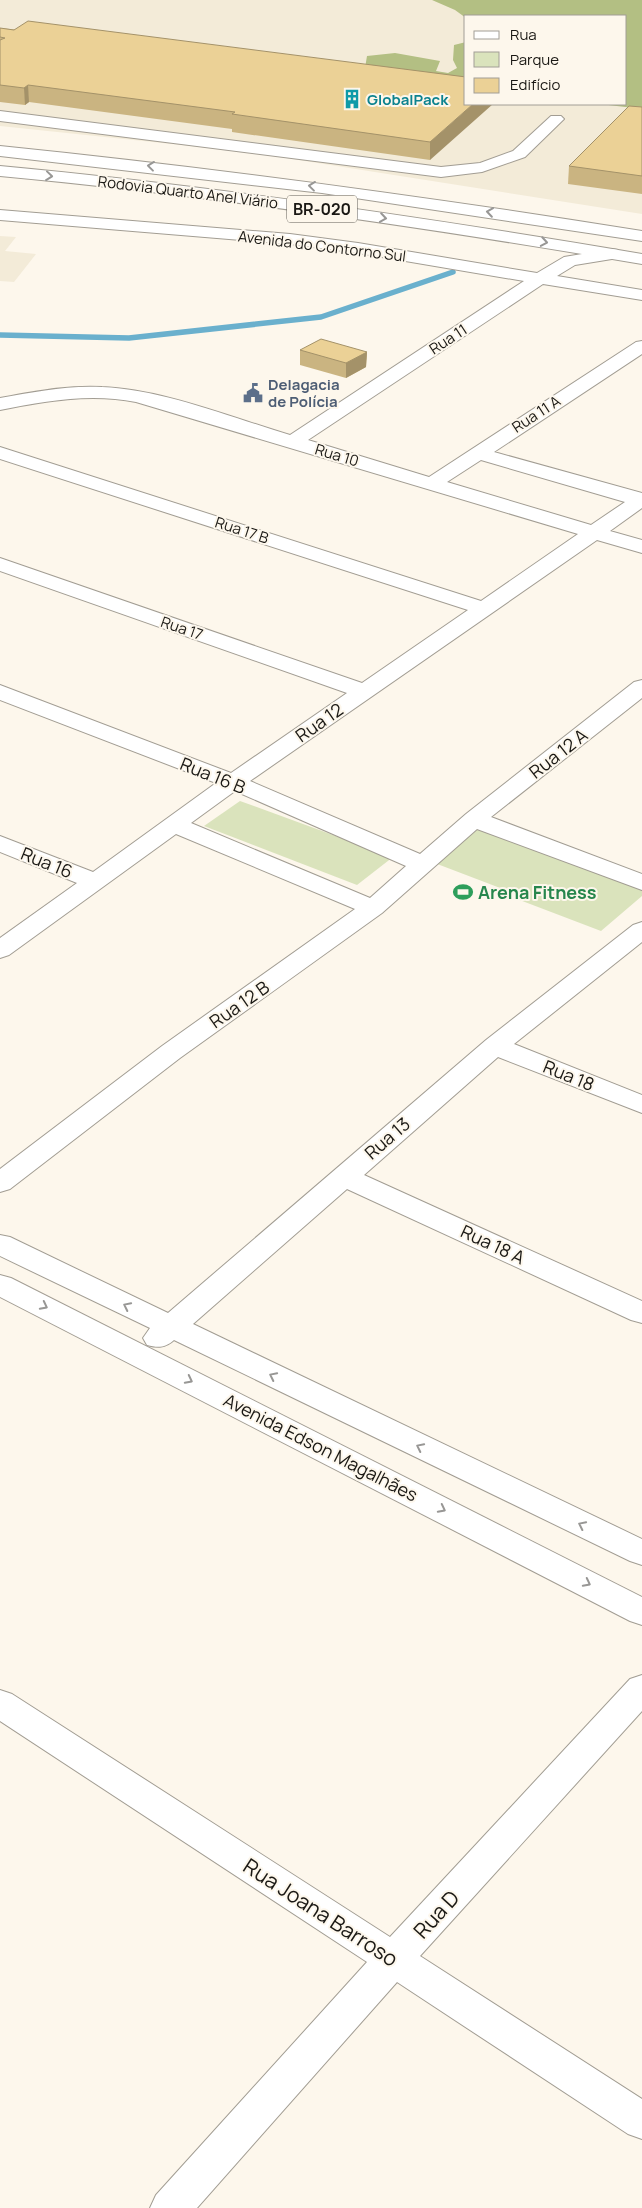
<svg xmlns="http://www.w3.org/2000/svg" width="642" height="2208" font-family="Manrope,sans-serif">
  <style>
    .built { fill: #f3ebd8; fill-rule: evenodd }
    .green { fill: #dae3bc }
    .forest { fill: #b3bf83 }
    .lines { fill: none; stroke-linecap: round; stroke-linejoin: round }
    .stream { stroke: #6ab0cd; stroke-width: 5.5 }
    .minor-casing { stroke: #a29d93; stroke-width: 2 }
    .highway-casing { stroke: #a29d93; stroke-width: 2 }
    .minor { fill: #fff; fill-rule: evenodd }
    .highway { fill: #fff; fill-rule: evenodd }
    .wall { fill: #cab481 }
    .shaded-wall { fill: #a49269 }
    .building { fill: #ebd196; stroke: #a49269 }
    .oneway { stroke: #989795 }
    .labels { text-anchor: middle; dominant-baseline: central; stroke-width: 4; stroke-linejoin: round; paint-order: stroke }
    .far-culture-label { font-size: 15px; font-weight: bold; fill: #0d838f; stroke: #fdf7ec; text-anchor: start }
    .far-street-label { font-size: 15px; fill: #1a1814; stroke: #fdf7ec }
    .far-service-label { font-size: 15px; font-weight: bold; fill: #4e5e75; stroke: #fdf7ec; text-anchor: start }
    .shield { fill: #fdf7ec; stroke: #5e5b55; stroke-width: 1 }
    .shield-label { font-size: 16px; font-weight: bold; fill: #1a1814 }
    .street-label { font-size: 18px; fill: #1a1814; stroke: #fdf7ec }
    .leisure-label { font-size: 18px; font-weight: bold; fill: #27864d; stroke: #fdf7ec; text-anchor: start }
    .near-street-label { font-size: 21px; fill: #1a1814; stroke: #fdf7ec }
  </style>
  <rect width="100%" height="100%" fill="#fdf7ec"/>
  <g class="built">
    <path d="M0 0H642V214L248 152 0 126ZM466 16H626V104H466Z"/>
    <polygon points="0,236 16,237 5,251 36,254 14,282 0,281"/>
  </g>
  <g class="green">
    <polygon points="240,801 393,857 357,885 204,826"/>
    <polygon points="476,829 642,889 642,896 601,931 517,899 521,896 432,862"/>
  </g>
  <g class="forest">
    <polygon points="432,0 642,0 642,109 600,104 626,104 626,16 466,16 466,18 455,10"/>
    <polygon points="466,42 466,87 365,68 367,56 395,53 440,61 436,71 448,73 457,68 453,60 454,45"/>
  </g>
  <g class="lines">
    <polyline class="stream" points="0,335 129,338 321,317 453,272"/>
    <defs>
      <g id="minor">
        <polygon points="0,111 441,167 480,163 513,151 551,116 561,116 564,119 525,157 482,172 441,177 0,121"/>
        <path d="M0 210 290 234 358 243 537 273 564 257 612 249 618 250 620 254 618 258 575 265 557 276 642 290V300L543 284 308 440 429 477 636 342 642 341V354L494 452 642 493V508L610 531 642 540V553L597 540 250 781 420 854 466 814 634 682 642 680V698L491 817 642 874V890L477 829 382 913 180 1058 10 1189 0 1192V1169L162 1046 355 909 176 834 9 955 0 958V938L77 883 0 852V836L93 872 216 783 0 700V685L231 773 347 693 0 571V558L362 683 468 610 0 459V447L481 601 578 534 136 402C90 393 45 401 0 410V398C34 392 68 385 102 387 161 389 233 418 290 435L524 281 358 253 290 244 0 220ZM481 460 625 502 591 525 447 482ZM235 791 406 866 370 898 191 823Z"/>
        <path d="M642 922V942L514 1044 642 1095V1113L498 1057 364 1175 642 1301V1323L631 1320 347 1189 193 1324 642 1539V1565L630 1561 174 1340C165 1348 158 1348 147 1345L143 1338 150 1328 0 1256V1235L10 1237 168 1313 486 1040 633 925Z"/>
        <polygon points="0,1275 11,1278 642,1597 642,1625 630,1621 0,1297"/>
        <polygon points="642,1675 642,1711 420,1956 642,2099 642,2139 628,2134 397,1982 197,2208 150,2208 156,2195 367,1962 0,1721 0,1690 12,1694 390,1937 630,1679"/>
      </g>
      <g id="highway">
        <path d="M0 146C215 168 429 197 642 231V241L322 193 0 156Z"/>
        <path d="M0 166C215 186 429 218 642 254V264C429 228 215 196 0 176Z"/>
      </g>
    </defs>
    <use href="#minor" class="minor-casing"/>
    <use href="#highway" class="highway-casing"/>
    <use href="#minor" class="minor"/>
    <use href="#highway" class="highway"/>
  </g>
  <g class="wall">
    <polygon points="0,28 466,77 430,160 232,132 232,129 29,102 25,105 0,102"/>
    <polygon points="642,107 642,194 568,184 569,166"/>
    <polygon points="300,350 367,352 366,367 346,378 300,365"/>
  </g>
  <g class="shaded-wall">
    <polygon points="28,85 29,102 25,105 24,88"/>
    <polygon points="473,104 493,104 430,160 430,142"/>
    <polygon points="367,352 366,367 346,378 346,363"/>
  </g>
  <g class="building">
    <polygon points="28,21 466,77 466,104 473,104 430,142 232,114 235,112 28,85 24,88 0,85 0,40 5,38 0,37 0,28 14,30"/>
    <polygon points="629,106 642,107 642,176 569,166"/>
    <polygon points="321,339 367,352 346,363 300,350"/>
  </g>
  <defs><path id="oneway-chevron" d="M-2-3.5L2.5 0L-2 3.5" fill="none" stroke-width="1.6" stroke-linecap="round" stroke-linejoin="round" transform="scale(1.25)"/></defs>
  <g class="oneway">
    <use href="#oneway-chevron" transform="translate(151 166) rotate(-173)"/>
    <use href="#oneway-chevron" transform="translate(49 176) rotate(6)"/>
    <use href="#oneway-chevron" transform="translate(312 186) rotate(-173)"/>
    <use href="#oneway-chevron" transform="translate(490 212) rotate(-172)"/>
    <use href="#oneway-chevron" transform="translate(383 218) rotate(8)"/>
    <use href="#oneway-chevron" transform="translate(544 242) rotate(10)"/>
    <use href="#oneway-chevron" transform="translate(44 1306) rotate(27)"/>
    <use href="#oneway-chevron" transform="translate(127 1306) rotate(-154)"/>
    <use href="#oneway-chevron" transform="translate(273 1376) rotate(-154)"/>
    <use href="#oneway-chevron" transform="translate(189 1380) rotate(27)"/>
    <use href="#oneway-chevron" transform="translate(420 1447) rotate(-154)"/>
    <use href="#oneway-chevron" transform="translate(442 1509) rotate(27)"/>
    <use href="#oneway-chevron" transform="translate(582 1525) rotate(-154)"/>
    <use href="#oneway-chevron" transform="translate(587 1583) rotate(27)"/>
  </g>
  <defs>
    <symbol id="building-bare" viewBox="-9 -9 18 18"><path d="M-4-6H4V6H1V3H-1V6H-4ZM-2.5-4.3h1.7v1.8h-1.7ZM.8-4.3h1.7v1.8H.8ZM-2.5-1h1.7V.8h-1.7ZM.8-1h1.7V.8H.8Z" fill="#0f9aa8" stroke="#fdf7ec" stroke-width="2.5" paint-order="stroke"/></symbol>
    <symbol id="civic-bare" viewBox="-9 -9 18 18"><path d="M-.6-6.5H3V-4.5H.6V-3L4-1V1h2V6H-6V1h2V-1L-.6-3ZM-1.2 2.5V6h2.4V2.5Z" fill="#5c6f8a" stroke="#fdf7ec" stroke-width="2.5" paint-order="stroke"/></symbol>
    <symbol id="stadium-bare" viewBox="-9 -9 18 18"><path d="M0-5a6.5 5 0 1 0 0 10a6.5 5 0 1 0 0-10ZM-3.5-1.8h7v3.6h-7Z" fill="#2e9e5b" stroke="#fdf7ec" stroke-width="2.5" paint-order="stroke"/></symbol>
  </defs>
  <g fill-rule="evenodd">
    <use href="#building-bare" x="338" y="85" width="28" height="28"/>
    <use href="#civic-bare" x="239" y="379" width="28" height="28"/>
    <use href="#stadium-bare" x="449" y="878" width="28" height="28"/>
  </g>
  <g class="labels">
    <g class="far-culture-label">
      <text x="367" y="99">GlobalPack</text>
    </g>
    <g class="far-street-label">
      <text transform="translate(188 192) rotate(7)">Rodovia Quarto Anel Viário</text>
      <text transform="translate(322 246) rotate(7)">Avenida do Contorno Sul</text>
      <text transform="translate(448 339) rotate(-33)">Rua 11</text>
      <text transform="translate(536 414) rotate(-33)">Rua 11 A</text>
      <text transform="translate(337 455) rotate(17)">Rua 10</text>
      <text transform="translate(242 530) rotate(18)">Rua 17 B</text>
      <text transform="translate(182 628) rotate(19)">Rua 17</text>
    </g>
    <g class="far-service-label">
      <text x="268" y="384">Delagacia<tspan x="268" dy="17">de Polícia</tspan></text>
    </g>
    <rect class="shield" x="287" y="195.5" width="70" height="27" rx="4"/>
    <g class="shield-label">
      <text x="322" y="209">BR-020</text>
    </g>
    <g class="street-label">
      <text transform="translate(319 722) rotate(-35)">Rua 12</text>
      <text transform="translate(558 753) rotate(-38)">Rua 12 A</text>
      <text transform="translate(213 775) rotate(22)">Rua 16 B</text>
      <text transform="translate(47 862) rotate(22)">Rua 16</text>
      <text transform="translate(239 1004) rotate(-35)">Rua 12 B</text>
      <text transform="translate(569 1075) rotate(22)">Rua 18</text>
      <text transform="translate(387 1138) rotate(-41)">Rua 13</text>
      <text transform="translate(493 1244) rotate(25)">Rua 18 A</text>
      <text transform="translate(321 1447) rotate(27)">Avenida Edson Magalhães</text>
    </g>
    <g class="leisure-label">
      <text x="478" y="892">Arena Fitness</text>
    </g>
    <g class="near-street-label">
      <text transform="translate(321 1912) rotate(33)">Rua Joana Barroso</text>
      <text transform="translate(436 1914) rotate(-48)">Rua D</text>
    </g>
  </g>
  <rect x="464" y="15" width="162" height="90" fill="#fdf7ec" stroke="#a29e96"/>
  <rect x="474" y="31" width="25" height="8" fill="#ffffff" stroke="#a29e96"/>
  <text x="510" y="40" font-size="15" fill="#1a1814">Rua</text>
  <rect x="474" y="52" width="25" height="15" fill="#dae3bc" stroke="#a29e96"/>
  <text x="510" y="65" font-size="15" fill="#1a1814">Parque</text>
  <rect x="474" y="78" width="25" height="15" fill="#ebd196" stroke="#a29e96"/>
  <text x="510" y="90" font-size="15" fill="#1a1814">Edifício</text>
</svg>
